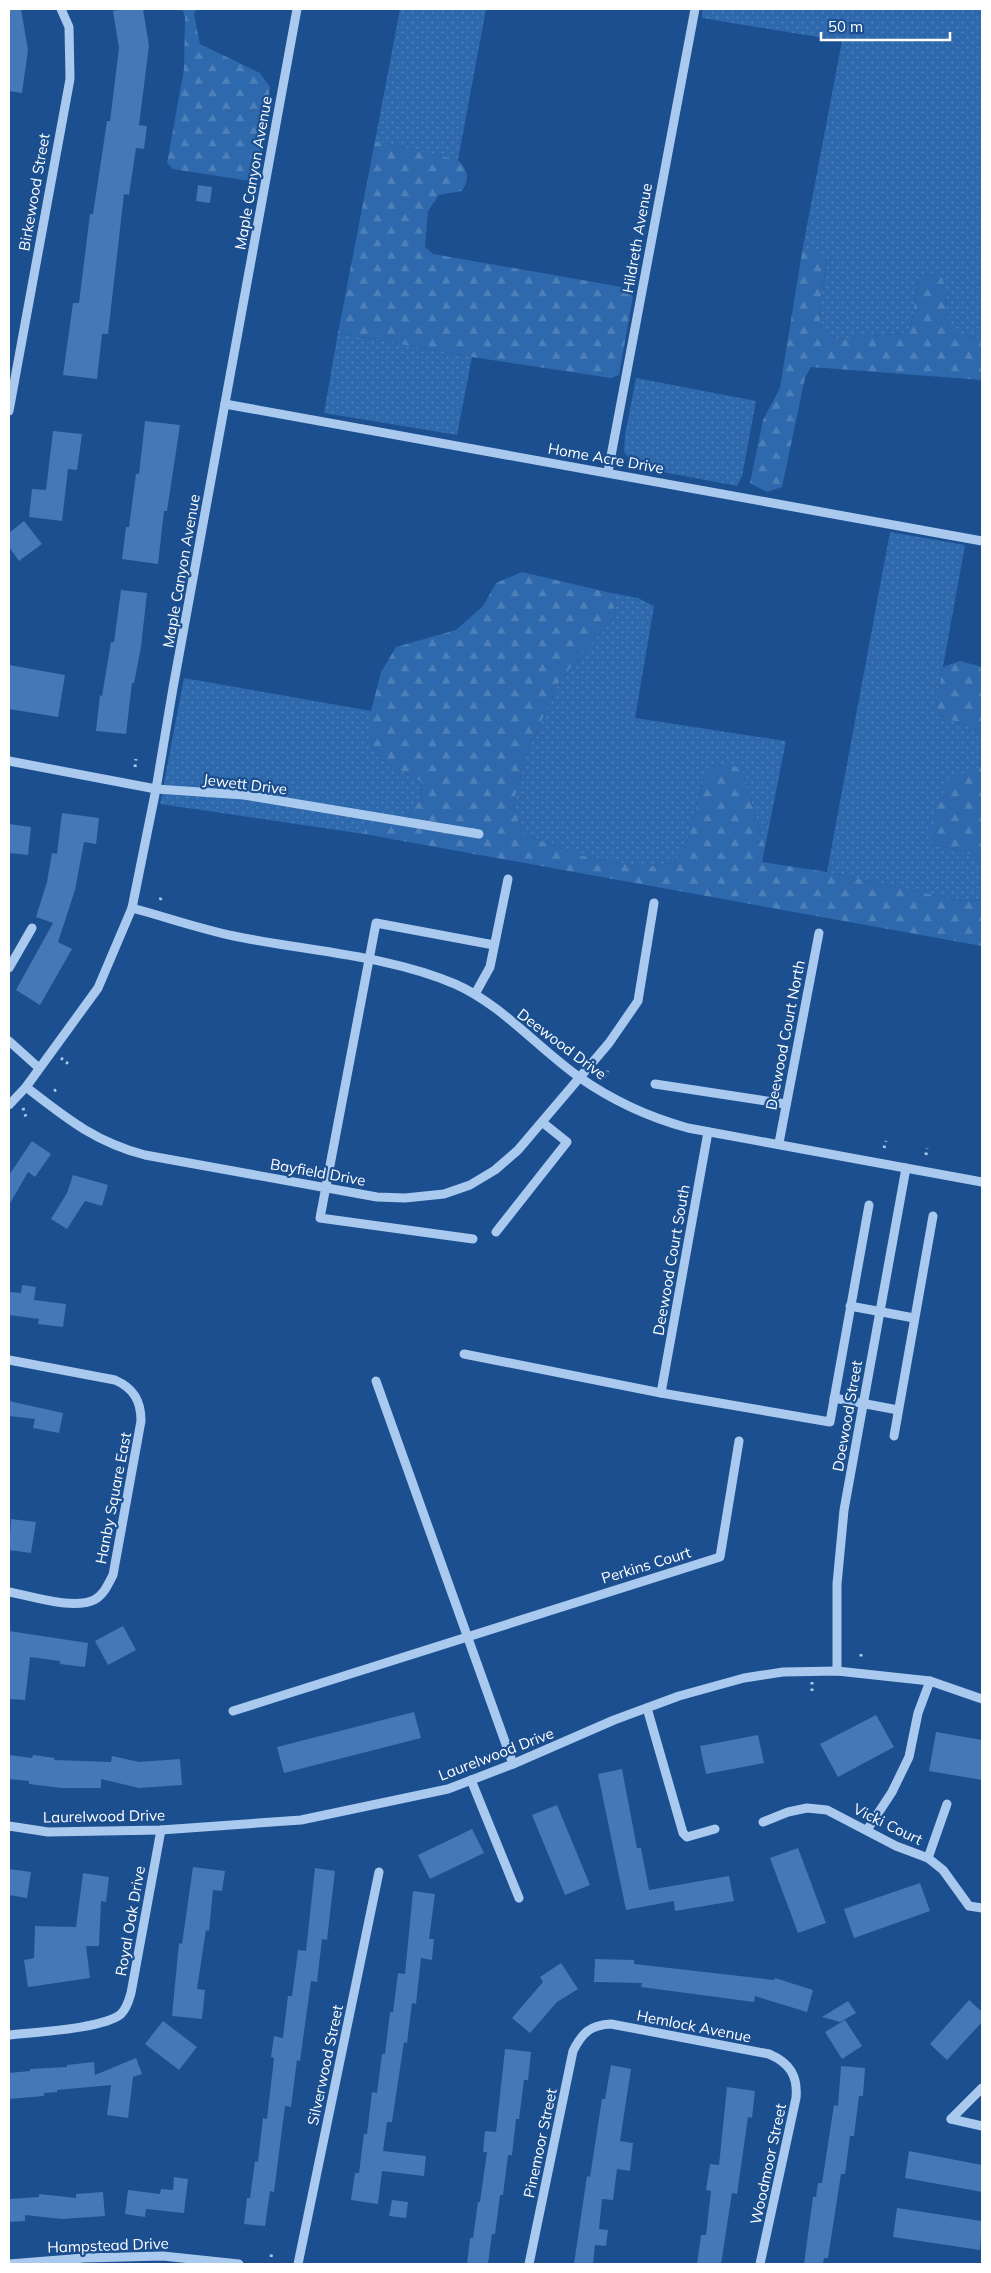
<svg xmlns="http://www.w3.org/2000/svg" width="991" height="2273" font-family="Mulish,sans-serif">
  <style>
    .grass { fill: url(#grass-dots) }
    .forest { fill: url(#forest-firs) }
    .building { fill: #4478b7 }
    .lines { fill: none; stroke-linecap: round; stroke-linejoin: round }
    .path { stroke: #a9c9ee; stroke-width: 3; stroke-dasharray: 2.5 4; stroke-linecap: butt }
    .minor { stroke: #a9c9ee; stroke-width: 9 }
    .labels { text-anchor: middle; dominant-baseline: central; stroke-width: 4.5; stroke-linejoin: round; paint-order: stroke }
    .street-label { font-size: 15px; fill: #fff; stroke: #1b4f8f }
  </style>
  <defs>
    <pattern id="grass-dots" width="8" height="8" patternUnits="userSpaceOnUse" patternTransform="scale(1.25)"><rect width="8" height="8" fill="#2e69ad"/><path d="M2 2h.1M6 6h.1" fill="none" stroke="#4d80b9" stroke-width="1.8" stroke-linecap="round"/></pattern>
    <pattern id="forest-firs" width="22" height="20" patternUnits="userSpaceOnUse" patternTransform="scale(1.25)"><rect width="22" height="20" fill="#2e69ad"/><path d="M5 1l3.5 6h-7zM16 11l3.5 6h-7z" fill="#4d80b9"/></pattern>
  </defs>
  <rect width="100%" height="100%" fill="#1b4f8f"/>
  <g class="grass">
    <polygon points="400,9 486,9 458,160 375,141"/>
    <polygon points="703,9 982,9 982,338 958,337 948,326 946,291 919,278 911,325 906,333 837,339 821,329 819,310 827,260 814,252 802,252 842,41 702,18"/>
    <polygon points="338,333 472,357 457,435 324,413"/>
    <polygon points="636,378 756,401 742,476 737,486 636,467 624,452 625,435"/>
    <polygon points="890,532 965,545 936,705 941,716 982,732 982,767 953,778 932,844 973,855 982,865 982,900 963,901 827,872"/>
    <polygon points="611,593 638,598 654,606 635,718 786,741 765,847 742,770 703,781 685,849 674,862 644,868 579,855 529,836 521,828 513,805 526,755 560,680 614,618 615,610"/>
    <polygon points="184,678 371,711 371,746 380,759 422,782 421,798 407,818 366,825 364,834 160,804"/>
  </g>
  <g class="forest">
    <polygon points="182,9 196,9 194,15 200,44 260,73 270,87 259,173 250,181 173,169 167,163 184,69 185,16"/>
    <path d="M375 141 458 160C468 171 470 178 462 191L439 195 428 211 425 247 433 254 622 287 633 296 619 375 611 378 472 357 338 333Z"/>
    <polygon points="802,252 814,252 827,259 819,310 821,329 837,339 906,333 911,325 919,278 927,271 942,278 946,291 948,326 958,337 982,338 982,380 811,367 805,378 782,487 767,492 750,483 763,420 780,388"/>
    <polygon points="522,572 611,593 615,611 614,618 560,680 526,755 513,805 521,828 529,836 579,855 644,868 674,862 685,849 703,781 717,766 730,764 742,770 765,847 762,862 827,872 963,901 982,900 982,946 364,834 366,825 407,818 421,798 422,782 380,759 371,746 371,711 381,672 396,647 456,630 483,606 496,583"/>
    <polygon points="960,661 982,667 982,732 941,716 936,705 943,667"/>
    <path d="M982 767V865L973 855 932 844C930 826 939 791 953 778 960 773 974 770 982 767Z"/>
  </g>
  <g class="building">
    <polygon points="9,9 21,9 28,50 22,93 9,91"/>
    <polygon points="124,9 143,9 149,46 139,125 147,126 144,149 136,148 129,195 124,194 108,334 102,334 97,379 63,375 73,303 79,303 90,214 93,214 107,121 110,121 119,48 113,11"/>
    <polygon points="198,185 212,187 210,203 196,201"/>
    <polygon points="145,421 180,425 167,511 164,511 158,564 122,559 126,527 129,527 136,474 139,474"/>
    <polygon points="53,431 82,434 77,470 68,469 62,521 29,517 32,489 46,490"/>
    <polygon points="24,521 42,544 19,561 9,547 9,533"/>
    <polygon points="121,590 147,593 141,647 134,683 132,683 126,734 96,731 100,695 102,696 111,642 114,642"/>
    <polygon points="9,665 65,675 58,717 9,709"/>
    <polygon points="62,813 99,818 96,844 84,842 75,890 58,942 72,949 40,1005 16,990 53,923 36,917 47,882 52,853 57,854"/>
    <polygon points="9,824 31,827 28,855 9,853"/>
    <polygon points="32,1141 51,1154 35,1177 28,1172 9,1205 9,1175"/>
    <polygon points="73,1175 108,1185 102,1206 85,1201 67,1229 51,1219 67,1193"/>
    <polygon points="22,1285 36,1287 34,1300 66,1304 63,1327 38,1324 39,1319 9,1315 9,1292 21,1293"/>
    <polygon points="9,1401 63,1413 59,1433 33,1428 35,1419 9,1416"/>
    <polygon points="11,1519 36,1522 31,1553 9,1550"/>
    <polygon points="123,1626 136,1650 108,1665 95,1641"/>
    <polygon points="9,1631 88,1643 85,1667 60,1664 60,1661 30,1657 25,1700 9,1699"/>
    <polygon points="414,1712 421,1738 284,1773 277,1747"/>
    <polygon points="876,1715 894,1747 838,1777 820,1744"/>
    <polygon points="936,1732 982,1740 982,1780 929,1771"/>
    <polygon points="758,1735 764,1763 706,1774 700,1746"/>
    <polygon points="9,1755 32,1758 33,1755 55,1758 54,1760 111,1762 112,1756 139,1762 180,1759 182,1785 139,1788 101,1779 101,1788 62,1788 29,1784 29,1781 9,1779"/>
    <polygon points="622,1769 637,1848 641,1848 649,1890 729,1876 734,1901 675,1911 674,1901 626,1910 598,1774"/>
    <polygon points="557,1805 590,1885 565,1895 532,1815"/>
    <polygon points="472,1829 484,1853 430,1879 418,1855"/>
    <polygon points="798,1848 826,1923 798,1933 770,1858"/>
    <polygon points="193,1867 225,1871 222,1891 213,1890 209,1931 206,1930 197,1989 205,1990 202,2019 172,2016 179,1943 182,1944"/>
    <polygon points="315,1868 335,1871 327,1940 322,1939 317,1982 311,1981 300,2061 297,2060 291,2107 285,2106 274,2192 270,2191 265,2226 244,2224 247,2198 250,2198 255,2161 258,2162 263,2118 267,2119 274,2058 271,2057 274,2036 283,2038 288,1996 292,1996 298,1950 306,1951"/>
    <polygon points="9,1869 31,1872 27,1898 9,1895"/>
    <polygon points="83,1873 109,1877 106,1902 101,1901 99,1946 86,1946 90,1978 28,1987 24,1960 34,1958 35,1926 76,1927"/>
    <polygon points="920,1883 930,1911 854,1938 844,1909"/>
    <polygon points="413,1891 435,1894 429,1939 434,1939 432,1960 421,1958 416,2004 412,2003 407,2043 404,2042 392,2122 387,2122 383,2151 426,2156 424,2176 382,2171 378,2204 351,2200 355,2173 359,2173 364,2134 367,2134 372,2092 377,2093 382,2054 385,2054 390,2012 393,2012 398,1973 405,1974"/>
    <polygon points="595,1959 634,1960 634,1964 774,1980 775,1978 813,1990 807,2012 755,1996 754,2002 641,1987 642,1983 594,1982"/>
    <polygon points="561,1963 578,1989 557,2002 530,2033 512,2018 543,1982 540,1977"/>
    <polygon points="969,2000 982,2012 982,2022 947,2060 930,2044"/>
    <polygon points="848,2001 856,2013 840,2022 822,2017"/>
    <polygon points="845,2020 862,2046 842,2059 825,2032"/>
    <polygon points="163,2021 197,2047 179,2070 145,2044"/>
    <polygon points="505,2049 531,2052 528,2080 524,2080 519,2119 516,2119 512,2155 508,2155 503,2195 500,2195 495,2234 492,2234 488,2264 467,2264 470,2238 473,2238 478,2202 480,2202 487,2152 483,2152 485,2131 496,2132"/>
    <polygon points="136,2058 142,2074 133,2077 128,2118 107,2115 111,2085 57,2090 57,2092 44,2093 44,2096 9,2099 9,2073 30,2071 30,2069 67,2067 67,2065 94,2062 95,2075"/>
    <polygon points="611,2065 631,2069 620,2141 633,2143 630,2171 617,2169 613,2200 602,2199 599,2229 608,2230 606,2246 595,2245 593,2264 574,2264 587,2176 590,2177 602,2099 605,2099"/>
    <polygon points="841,2066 865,2068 863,2096 859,2096 854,2136 850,2136 845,2174 841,2174 828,2258 824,2258 823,2264 804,2264 813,2197 816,2197 818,2183 822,2183 834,2105 838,2106"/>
    <polygon points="727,2087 755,2091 752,2118 748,2117 737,2194 732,2193 721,2264 697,2264 701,2235 706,2235 711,2191 706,2190 710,2164 719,2165"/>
    <polygon points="909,2151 982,2165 982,2192 905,2178"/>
    <polygon points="174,2177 188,2179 184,2213 146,2209 145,2217 125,2214 128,2190 160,2194 161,2189 173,2190"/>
    <polygon points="103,2192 105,2216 62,2219 25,2215 25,2221 9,2222 9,2199 39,2197 39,2194 76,2198 76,2194"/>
    <polygon points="392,2200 408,2202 406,2218 389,2216"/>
    <polygon points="897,2208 982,2221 980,2250 893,2237"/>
  </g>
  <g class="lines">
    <g class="path">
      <polyline points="135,767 136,759"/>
      <polyline points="160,900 162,896"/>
      <polyline points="571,1051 575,1046"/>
      <polyline points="61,1058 71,1066"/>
      <polyline points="604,1077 608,1071"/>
      <polyline points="54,1091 59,1088"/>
      <polyline points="23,1108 26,1117"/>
      <polyline points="884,1148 886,1141"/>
      <polyline points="926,1155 927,1148"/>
      <polyline points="861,1654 861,1660"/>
      <polyline points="812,1682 812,1691"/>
      <polyline points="271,2257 272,2251"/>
    </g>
    <g class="minor">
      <polyline points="225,404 982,541"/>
      <polyline points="9,411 70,79 69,27 61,9"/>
      <polyline points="608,472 695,9"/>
      <polyline points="9,761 156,789 244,795 479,834"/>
      <path d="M132 908C166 917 200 929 234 936 306 951 388 955 455 984 501 1004 538 1048 579 1077 613 1101 648 1117 688 1128L982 1182"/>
      <polyline points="9,968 32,928"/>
      <polyline points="475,994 490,967 508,879"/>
      <polyline points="9,1041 39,1068"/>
      <polyline points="655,1084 786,1104"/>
      <path d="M26 1087C66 1118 95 1142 145 1155L377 1197 405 1198 444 1194 470 1185 495 1170 518 1150 609 1043 638 1001 654 903"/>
      <polyline points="9,1105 26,1087 98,988 132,908 156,789 173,688 297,9"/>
      <polyline points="779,1143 819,933"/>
      <polyline points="496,1232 567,1142 542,1122"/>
      <polyline points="473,1239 320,1218 376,923 494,945"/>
      <polyline points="850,1306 914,1318"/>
      <polyline points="464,1354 661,1393 830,1422 869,1205"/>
      <path d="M9 1360 115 1380C133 1388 141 1400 141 1421L113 1575C108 1584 104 1595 94 1600 73 1610 31 1596 9 1592"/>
      <polyline points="376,1381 513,1764"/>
      <polyline points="661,1393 708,1132"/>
      <polyline points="834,1398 898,1410"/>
      <polyline points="894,1436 933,1216"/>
      <polyline points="837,1671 837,1584 844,1510 906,1168"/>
      <polyline points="647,1708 683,1833 687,1837 715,1829"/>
      <polyline points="233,1711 720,1557 739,1441"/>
      <polyline points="471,1780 519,1898"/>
      <polyline points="763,1822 788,1812 807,1808 827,1810 896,1846 928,1858 943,1870 969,1906 982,1908"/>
      <polyline points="9,1826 48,1832 161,1830 301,1820 448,1789 513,1764 614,1720 679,1696 744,1678 783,1672 837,1671 930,1681 982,1699"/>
      <polyline points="867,1830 892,1792 909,1757 918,1713 930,1681"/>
      <polyline points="928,1858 947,1804"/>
      <path d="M9 2035C34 2032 103 2029 121 2014 127 2008 129 2000 131 1993L161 1830"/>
      <polyline points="951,2119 982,2088"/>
      <polyline points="951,2119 982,2126"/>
      <polyline points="9,2264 84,2258 163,2256 239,2264"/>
      <polyline points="298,2264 379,1872"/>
      <path d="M529 2264 573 2051C582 2033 590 2025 611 2024L769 2054C790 2063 798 2076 796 2098L760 2264"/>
    </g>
  </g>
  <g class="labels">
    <g class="street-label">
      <text transform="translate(253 173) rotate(-80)">Maple Canyon Avenue</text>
      <text transform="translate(34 192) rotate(-80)">Birkewood Street</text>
      <text transform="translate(637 238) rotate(-80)">Hildreth Avenue</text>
      <text transform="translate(606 458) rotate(10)">Home Acre Drive</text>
      <text transform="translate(181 571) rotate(-80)">Maple Canyon Avenue</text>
      <text transform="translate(245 784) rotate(7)">Jewett Drive</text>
      <text transform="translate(785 1035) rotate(-79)">Deewood Court North</text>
      <text transform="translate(562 1044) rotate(37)">Deewood Drive</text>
      <text transform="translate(318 1172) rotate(10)">Bayfield Drive</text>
      <text transform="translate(671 1260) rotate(-80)">Deewood Court South</text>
      <text transform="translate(847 1416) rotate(-80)">Doewood Street</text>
      <text transform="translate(113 1498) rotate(-79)">Hanby Square East</text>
      <text transform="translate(646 1565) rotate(-17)">Perkins Court</text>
      <text transform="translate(496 1754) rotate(-21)">Laurelwood Drive</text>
      <text transform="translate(104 1816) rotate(-1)">Laurelwood Drive</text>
      <text transform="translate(888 1824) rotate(26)">Vicki Court</text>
      <text transform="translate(130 1921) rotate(-80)">Royal Oak Drive</text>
      <text transform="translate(694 2026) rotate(11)">Hemlock Avenue</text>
      <text transform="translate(325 2065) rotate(-78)">Silverwood Street</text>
      <text transform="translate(540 2143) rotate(-78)">Pinemoor Street</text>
      <text transform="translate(768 2164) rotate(-78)">Woodmoor Street</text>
      <text transform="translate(108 2245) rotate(-2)">Hampstead Drive</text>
    </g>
  </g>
  <rect width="991" height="2273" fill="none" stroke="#ffffff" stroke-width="20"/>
  <path d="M821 32v8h129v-8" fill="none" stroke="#ffffff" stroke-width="2.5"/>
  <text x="828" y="32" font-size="15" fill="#ffffff" stroke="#1b4f8f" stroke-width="4" paint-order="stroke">50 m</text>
</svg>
